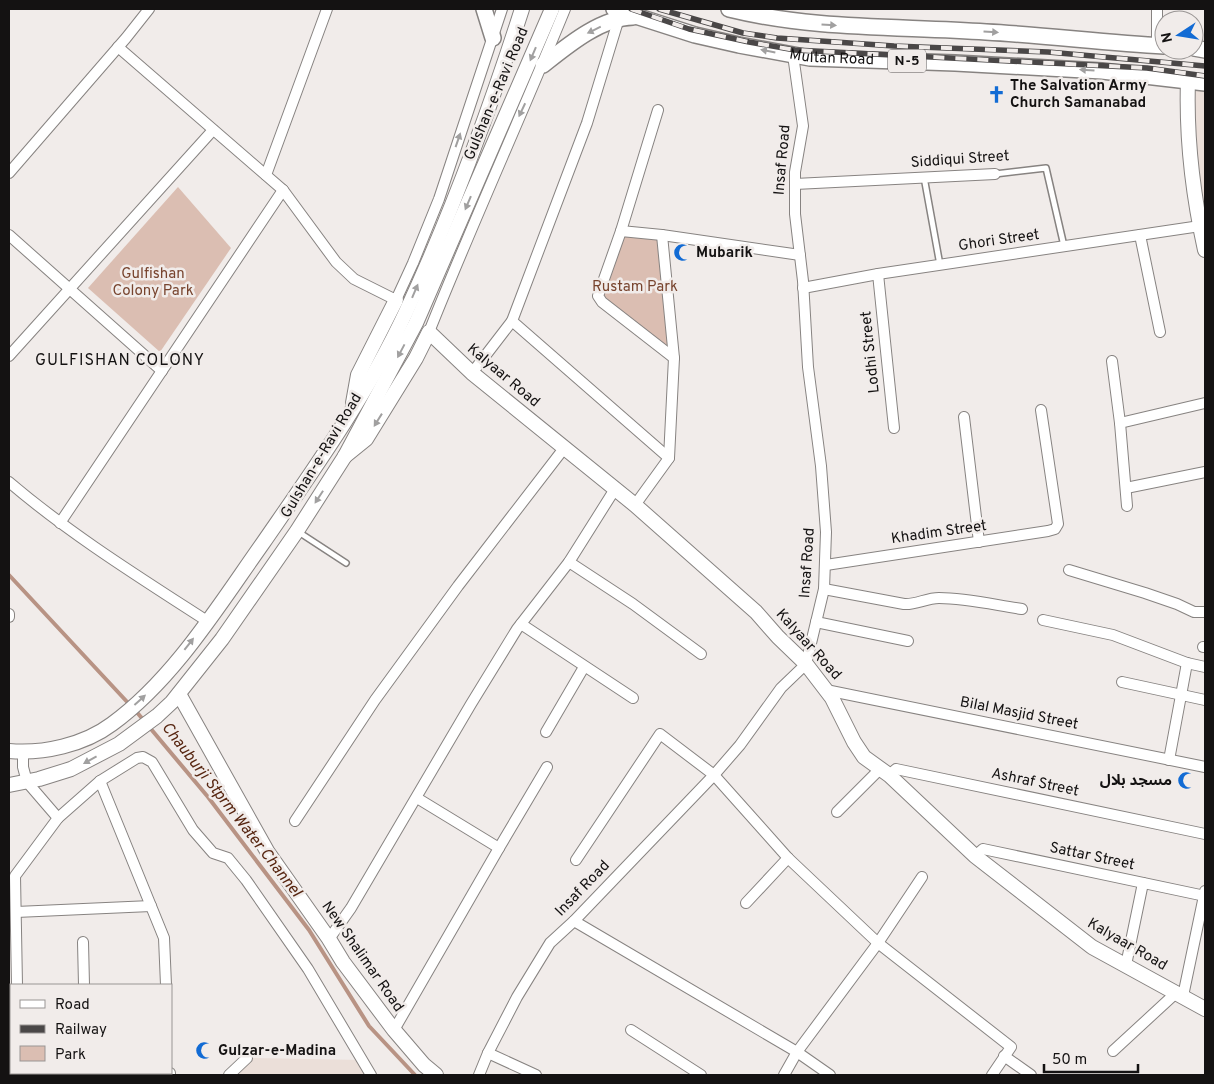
<svg xmlns="http://www.w3.org/2000/svg" width="1214" height="1084" font-family="Overpass,'Noto Sans Arabic',sans-serif">
  <style>
    .built { fill: #ebdfd9 }
    .green { fill: #dbbeb2 }
    .lines { fill: none; stroke-linecap: round; stroke-linejoin: round }
    .stream { stroke: #b89384; stroke-width: 4 }
    .lane-casing { stroke: #878381; stroke-width: 8 }
    .street-casing { stroke: #878381; stroke-width: 12 }
    .secondary-casing { stroke: #878381; stroke-width: 16 }
    .primary-casing { stroke: #878381; stroke-width: 18 }
    .lane { stroke: #fff; stroke-width: 5 }
    .street { stroke: #fff; stroke-width: 10 }
    .secondary { stroke: #fff; stroke-width: 14 }
    .primary { stroke: #fff; stroke-width: 15 }
    .rail-casing { stroke: #4a4747; stroke-width: 5.5 }
    .rail { stroke: #f1ecea; stroke-width: 4; stroke-dasharray: 11; stroke-linecap: butt }
    .oneway { fill: #a1a0a0 }
    .labels { text-anchor: middle; dominant-baseline: central; stroke-width: 5; stroke-linejoin: round; paint-order: stroke }
    .shield { fill: #f1ecea; stroke: #565353; stroke-width: 1 }
    .shield-label { font-size: 14px; font-weight: bold; fill: #141212 }
    .street-label { font-size: 15px; fill: #141212; stroke: #f1ecea }
    .poi-label { font-size: 15px; font-weight: bold; fill: #141212; stroke: #f1ecea; text-anchor: start }
    .park-label { font-size: 15px; fill: #78442e; stroke: #f1ecea }
    .neighbourhood-label { font-size: 16px; letter-spacing: 1px; fill: #141212; stroke: #f1ecea }
    .water-label { font-size: 16px; font-style: italic; fill: #572611; stroke: #f1ecea }
  </style>
  <rect width="100%" height="100%" fill="#f1ecea"/>
  <g class="built">
    <polygon points="1180,80 1205,82 1205,207 1195,206"/>
    <polygon points="250,1058 363,1060 371,1075 235,1075"/>
  </g>
  <g class="green">
    <polygon points="178,187 231,248 160,352 88,288"/>
    <polygon points="621,231 662,237 674,358 602,302 599,290"/>
  </g>
  <g class="lines">
    <g class="stream">
      <polyline points="9,575 130,705"/>
      <polyline points="135,710 208,797 309,930 369,1026 415,1075"/>
    </g>
    <defs>
      <g id="lane">
        <polyline points="995,174 1046,168 1064,246"/>
        <polyline points="924,177 940,265"/>
        <polyline points="297,531 346,563"/>
      </g>
      <g id="street">
        <polyline points="1157,9 1157,46"/>
        <polyline points="619,18 587,123 512,321 669,458"/>
        <polyline points="118,47 283,190 336,262 354,279 396,300 413,263 439,199 502,9"/>
        <polyline points="658,110 621,231 598,296 602,302 674,358"/>
        <polyline points="9,173 126,38 149,9"/>
        <polyline points="266,175 327,9"/>
        <polyline points="795,184 995,174"/>
        <polyline points="621,231 662,235 800,255"/>
        <polyline points="9,235 162,371"/>
        <polyline points="1140,235 1160,332"/>
        <polyline points="878,274 894,428"/>
        <polyline points="803,288 878,274 1200,226"/>
        <path d="M429 332C472 224 521 117 565 9"/>
        <polyline points="9,356 213,130"/>
        <polyline points="1112,361 1120,423 1127,506"/>
        <polyline points="472,373 512,321"/>
        <polyline points="964,417 979,542"/>
        <polyline points="1120,423 1205,403"/>
        <path d="M9 482C70 534 139 577 207 621"/>
        <polyline points="1126,488 1205,472"/>
        <polyline points="635,505 669,458 674,358 662,235"/>
        <polyline points="60,523 283,190"/>
        <polyline points="569,562 633,604 701,654"/>
        <polyline points="826,565 1048,531 1055,529 1058,524 1041,410"/>
        <polyline points="1069,570 1145,593 1177,604 1194,612 1205,612"/>
        <path d="M824 589 904 604C916 605 926 598 939 598 966 598 995 605 1022 609"/>
        <polyline points="9,614 9,617"/>
        <polyline points="1043,620 1113,635 1187,663 1205,667"/>
        <polyline points="816,622 908,641"/>
        <polyline points="521,624 633,698"/>
        <polyline points="1203,647 1205,647"/>
        <polyline points="1122,682 1205,700"/>
        <polyline points="826,690 1205,767"/>
        <polyline points="546,732 584,667"/>
        <polyline points="1169,760 1187,663"/>
        <polyline points="889,775 896,769 1205,834"/>
        <polyline points="100,781 164,938 166,985"/>
        <polyline points="837,812 880,769"/>
        <polyline points="58,818 100,781 137,758 143,757 152,762 193,830 213,853 228,858 246,880 308,969 371,1075"/>
        <polyline points="295,821 375,700 458,586 565,447"/>
        <polyline points="499,848 547,767"/>
        <polyline points="975,856 983,849 1205,896"/>
        <polyline points="576,860 660,734 714,775 788,858 878,943 1011,1047 992,1075"/>
        <polyline points="746,903 788,858"/>
        <polyline points="16,912 151,906"/>
        <polyline points="574,921 797,1052 830,1075"/>
        <polyline points="329,939 351,908 471,704 517,629 569,562 615,489"/>
        <polyline points="83,942 84,985"/>
        <polyline points="1126,965 1143,883"/>
        <polyline points="17,985 15,876 58,818 27,782 23,767 23,752"/>
        <polyline points="1183,996 1205,891"/>
        <polyline points="394,1030 499,848 417,798"/>
        <polyline points="631,1030 701,1075"/>
        <polyline points="1113,1051 1177,992"/>
        <polyline points="488,1053 536,1075"/>
        <polyline points="1004,1056 1031,1075"/>
        <polyline points="17,1073 17,1075"/>
        <polyline points="86,1073 86,1075"/>
        <polyline points="170,1073 170,1075"/>
        <polyline points="229,1075 247,1058"/>
        <polyline points="479,1075 488,1053 517,997 550,943 574,921 714,775 740,745 781,688 806,664 824,589 826,532 821,466 808,367 803,281 795,214 795,172 803,126 793,55"/>
        <polyline points="784,1075 797,1052 878,943 922,877"/>
      </g>
      <g id="secondary">
        <path d="M1188 81C1186 138 1193 195 1205 250"/>
        <polyline points="353,403 358,375 396,300"/>
        <polyline points="345,456 366,439 416,358 429,332 472,373 635,505 756,612 778,637 806,664 832,698 854,742 864,757 889,775 975,856 1092,947 1205,1009"/>
        <polyline points="179,694 267,851 329,939 343,962 394,1030 424,1065 436,1075"/>
        <path d="M9 751C43 754 84 745 112 724 174 679 219 605 263 543 314 469 367 395 405 314 451 215 489 112 522 9"/>
        <polyline points="9,785 39,779 71,769 119,744 157,716 172,702 222,639 297,531 345,456 416,323 552,9"/>
      </g>
      <g id="primary">
        <polyline points="484,9 493,38"/>
        <path id="s1" d="M614 9 695 35 739 45 810 58 955 63 1102 71 1205 83"/>
        <path d="M729 9C814 30 900 26 986 32 1045 35 1105 43 1164 46"/>
        <polyline points="1194,48 1205,50"/>
        <path d="M543 65C567 46 600 18 633 17"/>
      </g>
    </defs>
    <use href="#lane" class="lane-casing"/>
    <use href="#street" class="street-casing"/>
    <use href="#secondary" class="secondary-casing"/>
    <use href="#primary" class="primary-casing"/>
    <use href="#lane" class="lane"/>
    <use href="#street" class="street"/>
    <use href="#secondary" class="secondary"/>
    <use href="#primary" class="primary"/>
    <defs>
      <g id="rail">
        <polyline points="631,9 689,29 749,42 795,50 1147,68 1205,76"/>
        <polyline points="659,9 743,33 777,38 894,46 1048,52 1205,66"/>
      </g>
    </defs>
    <use href="#rail" class="rail-casing"/>
    <use href="#rail" class="rail"/>
  </g>
  <defs><path id="oneway-solid" d="M-6-.8H1V-3.2L6.5 0L1 3.2V.8H-6Z" transform="scale(1.25)"/></defs>
  <g class="oneway">
    <use href="#oneway-solid" transform="translate(829 25) rotate(4)"/>
    <use href="#oneway-solid" transform="translate(594 30) rotate(154)"/>
    <use href="#oneway-solid" transform="translate(991 32) rotate(4)"/>
    <use href="#oneway-solid" transform="translate(768 51) rotate(-169)"/>
    <use href="#oneway-solid" transform="translate(533 54) rotate(113)"/>
    <use href="#oneway-solid" transform="translate(1087 70) rotate(-177)"/>
    <use href="#oneway-solid" transform="translate(522 110) rotate(115)"/>
    <use href="#oneway-solid" transform="translate(458 140) rotate(-71)"/>
    <use href="#oneway-solid" transform="translate(468 203) rotate(113)"/>
    <use href="#oneway-solid" transform="translate(415 291) rotate(-67)"/>
    <use href="#oneway-solid" transform="translate(401 351) rotate(118)"/>
    <use href="#oneway-solid" transform="translate(378 420) rotate(122)"/>
    <use href="#oneway-solid" transform="translate(319 497) rotate(123)"/>
    <use href="#oneway-solid" transform="translate(189 644) rotate(-52)"/>
    <use href="#oneway-solid" transform="translate(140 700) rotate(-42)"/>
    <use href="#oneway-solid" transform="translate(90 760) rotate(151)"/>
  </g>
  <defs>
    <symbol id="church-bare" viewBox="-9 -9 18 18"><path d="M-1.2-6h2.4v3.5h3.3v2.4h-3.3V6h-2.4V-.1h-3.3v-2.4h3.3Z" fill="#126bd4" stroke="#f1ecea" stroke-width="2.5" paint-order="stroke"/></symbol>
    <symbol id="mosque-bare" viewBox="-9 -9 18 18"><path d="M3.5-4.9A6 6 0 1 0 3.5 4.9A5 5 0 1 1 3.5-4.9Z" fill="#126bd4" stroke="#f1ecea" stroke-width="2.5" paint-order="stroke"/></symbol>
  </defs>
  <g fill-rule="evenodd">
    <use href="#church-bare" x="984" y="82" width="25" height="25"/>
    <use href="#mosque-bare" x="670" y="240" width="25" height="25"/>
    <use href="#mosque-bare" x="1174" y="768" width="25" height="25"/>
    <use href="#mosque-bare" x="192" y="1038" width="25" height="25"/>
  </g>
  <g class="labels">
    <rect class="shield" x="888" y="49.5" width="38" height="23" rx="4"/>
    <g class="shield-label">
      <text x="907" y="61">N-5</text>
    </g>
    <g class="street-label">
      <text stroke="none"><textPath href="#s1" startOffset="224">Multan Road</textPath></text>
      <text transform="translate(497 94) rotate(-67)">Gulshan-e-Ravi Road</text>
      <text transform="translate(783 160) rotate(-85)">Insaf Road</text>
      <text transform="translate(960 160) rotate(-4)">Siddiqui Street</text>
      <text transform="translate(999 241) rotate(-8)">Ghori Street</text>
      <text transform="translate(871 352) rotate(-96)">Lodhi Street</text>
      <text transform="translate(503 376) rotate(40)">Kalyaar Road</text>
      <text transform="translate(322 456) rotate(-59)">Gulshan-e-Ravi Road</text>
      <text transform="translate(939 533) rotate(-8)">Khadim Street</text>
      <text transform="translate(808 563) rotate(-86)">Insaf Road</text>
      <text transform="translate(808 645) rotate(48)">Kalyaar Road</text>
      <text transform="translate(1019 714) rotate(11)">Bilal Masjid Street</text>
      <text transform="translate(1035 783) rotate(12)">Ashraf Street</text>
      <text transform="translate(1092 857) rotate(12)">Sattar Street</text>
      <text transform="translate(583 889) rotate(-46)">Insaf Road</text>
      <text transform="translate(1127 945) rotate(30)">Kalyaar Road</text>
      <text transform="translate(362 957) rotate(55)">New Shalimar Road</text>
    </g>
    <g class="poi-label">
      <text x="1010" y="86">The Salvation Army<tspan x="1010" dy="17">Church Samanabad</tspan></text>
      <text x="696" y="253">Mubarik</text>
      <text x="1172" y="781" text-anchor="end">مسجد بلال</text>
      <text x="218" y="1051">Gulzar-e-Madina</text>
    </g>
    <g class="park-label">
      <text x="153" y="274">Gulfishan<tspan x="153" dy="17">Colony Park</tspan></text>
      <text x="635" y="287">Rustam Park</text>
    </g>
    <g class="neighbourhood-label">
      <text x="120" y="361">GULFISHAN COLONY</text>
    </g>
    <g class="water-label">
      <text transform="translate(231 810) rotate(52)">Chauburji Stprm Water Channel</text>
    </g>
  </g>
  <rect width="1214" height="1084" fill="none" stroke="#141212" stroke-width="20"/>
  <rect x="10" y="984" width="162" height="90" fill="#f1ecea" stroke="#999594"/>
  <rect x="20" y="1000" width="25" height="8" fill="#ffffff" stroke="#999594"/>
  <text x="55" y="1009" font-size="15" fill="#141212">Road</text>
  <rect x="20" y="1025" width="25" height="8" fill="#4a4747" stroke="#999594"/>
  <text x="55" y="1034" font-size="15" fill="#141212">Railway</text>
  <rect x="20" y="1046" width="25" height="15" fill="#dbbeb2" stroke="#999594"/>
  <text x="55" y="1059" font-size="15" fill="#141212">Park</text>
  <g transform="translate(1179 35) rotate(258)"><circle r="24" fill="#f1ecea" stroke="#999594"/>
  <path d="M0-4L9 19L0 12L-9 19Z" fill="#126bd4"/>
  <text y="-8" font-size="14" font-weight="bold" text-anchor="middle" fill="#141212">N</text>
  </g>
  <path d="M1044 1064v8h94v-8" fill="none" stroke="#141212" stroke-width="2.5"/>
  <text x="1052" y="1064" font-size="15" fill="#141212" stroke="#f1ecea" stroke-width="4" paint-order="stroke">50 m</text>
</svg>
